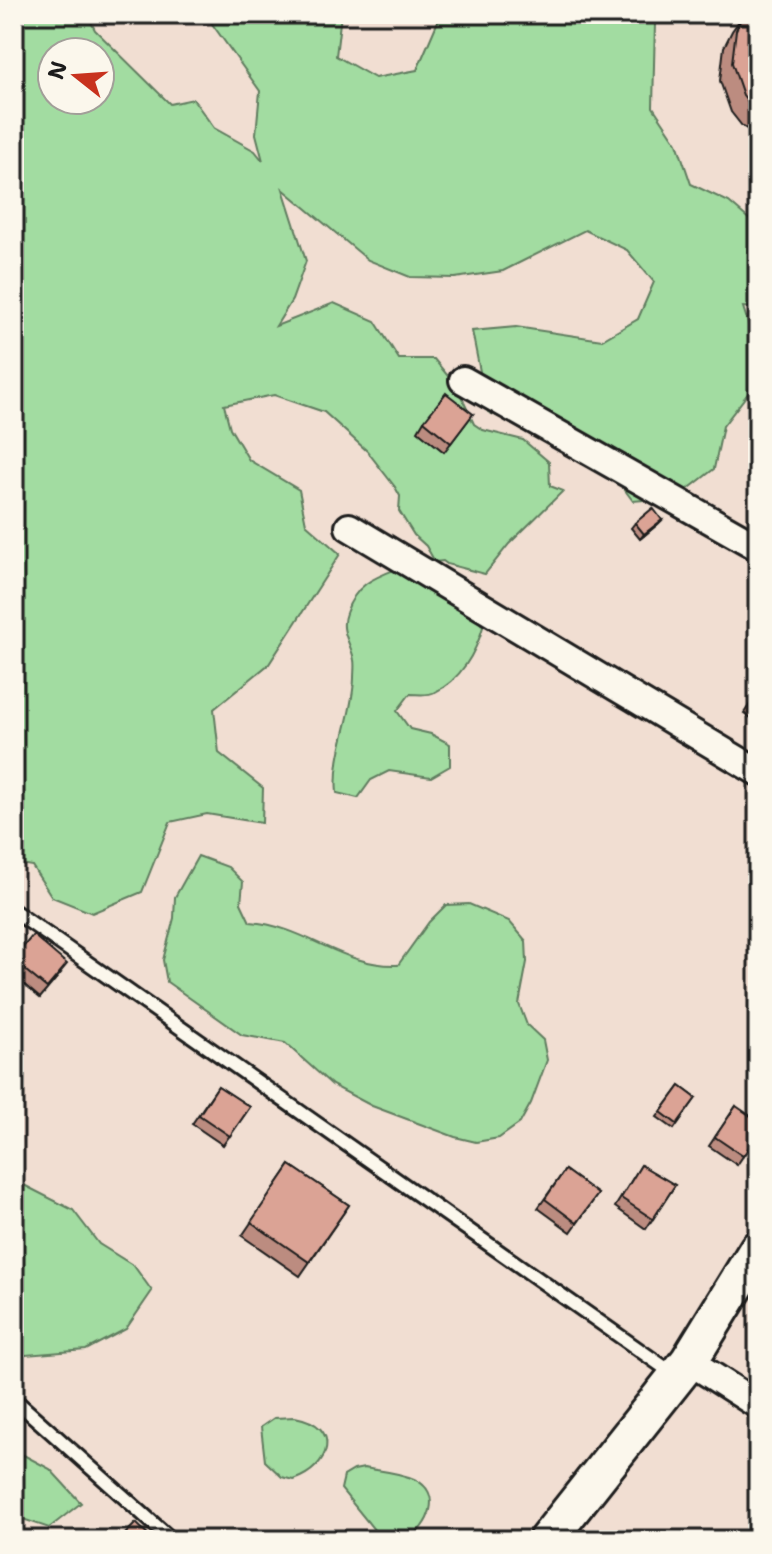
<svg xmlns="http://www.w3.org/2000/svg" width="772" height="1554" font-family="'Shantell Sans',sans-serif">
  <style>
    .green { fill: #a2dca1; stroke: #5f7c5e; stroke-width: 2; fill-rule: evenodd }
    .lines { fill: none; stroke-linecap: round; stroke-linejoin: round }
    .lane-casing { stroke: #1c1c1c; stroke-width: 18 }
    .street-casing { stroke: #1c1c1c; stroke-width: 32 }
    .secondary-casing { stroke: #1c1c1c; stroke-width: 42 }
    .lane { stroke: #fbf7ec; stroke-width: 12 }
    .street { stroke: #fbf7ec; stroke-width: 26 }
    .secondary { stroke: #fbf7ec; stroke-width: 36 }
    .wall { fill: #bc8c80; stroke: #1c1c1c; stroke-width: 2 }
    .shaded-wall { fill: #997268; stroke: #1c1c1c; stroke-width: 2 }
    .building { fill: #dba395; stroke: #1c1c1c; stroke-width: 2 }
  </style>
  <rect width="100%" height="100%" fill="#f1ded2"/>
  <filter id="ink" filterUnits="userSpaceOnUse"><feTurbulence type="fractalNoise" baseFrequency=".0125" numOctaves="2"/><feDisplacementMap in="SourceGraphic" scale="16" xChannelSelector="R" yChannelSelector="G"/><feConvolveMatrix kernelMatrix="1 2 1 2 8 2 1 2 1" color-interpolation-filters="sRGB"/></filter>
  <g filter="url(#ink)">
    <g class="green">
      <path d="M14 14H87L95 30 170 104 193 99 214 128 255 151 263 161 256 134 260 91 205 14H341L336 56 375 78 417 70 441 14H662L655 23 653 107 677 143 691 184 729 202 758 227V308L743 307 756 348 749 392 723 426 714 469 678 497 633 501 607 466 488 412 472 331 516 327 602 340 638 319 654 282 627 250 585 230 503 271 455 278 410 277 368 260 283 189 306 261 292 300 276 326 334 303 375 321 399 359H434L457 387 474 424 483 430 523 440 549 462 550 486 563 491 509 544 485 574 447 564 443 561 435 562 426 546 414 535 399 511 400 496 395 487 367 451 324 412 274 395 224 405 230 428 249 460 299 490 306 524 340 554 269 664 214 709 219 753 263 788 262 823 207 814 170 822 142 892 92 913 52 897 32 866 14 863ZM52 52H100V100H52Z"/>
      <path d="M399 568 472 609 483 627C476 652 460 681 435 692 428 696 418 694 410 694L397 711 410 729 431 734 450 744V766L431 777 389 771 371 780 358 798 337 793C333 753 353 717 354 678 354 672 355 665 354 660 351 643 339 631 346 613 356 584 373 578 399 568Z"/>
      <path d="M198 856 228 867 243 882 241 903 250 922C306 926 342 967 398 965L429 922 446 905 469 904 509 921 526 941 527 962 519 1004 527 1025 543 1040 547 1060 531 1103 520 1123 499 1138 476 1142 455 1137 372 1106 332 1085 285 1043 242 1035 167 982 163 960 174 918 175 897Z"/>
      <polygon points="14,1180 73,1210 99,1244 134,1266 152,1291 126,1329 86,1350 14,1356"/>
      <path d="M295 1417C343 1426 331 1467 293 1480L282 1477 265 1461 261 1427 274 1418Z"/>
      <polygon points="14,1450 50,1469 81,1503 49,1528 14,1516"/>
      <path d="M364 1468C381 1471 398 1472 414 1479 444 1493 429 1526 408 1540H394L375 1531 341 1489 344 1476 354 1470Z"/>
    </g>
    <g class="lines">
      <defs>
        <g id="lane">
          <polyline points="14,911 675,1375"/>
          <polyline points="14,1399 172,1540"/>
        </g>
        <g id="street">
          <polyline points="463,380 758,547"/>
          <polyline points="349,527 758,772"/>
          <polyline points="689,1361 758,1405"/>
        </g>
        <polyline id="secondary" points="547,1540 689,1361 758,1249"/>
      </defs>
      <use href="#lane" class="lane-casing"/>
      <use href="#street" class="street-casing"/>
      <use href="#secondary" class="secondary-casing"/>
      <use href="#lane" class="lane"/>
      <use href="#street" class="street"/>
      <use href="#secondary" class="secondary"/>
    </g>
    <g class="wall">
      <polygon points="744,14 758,14 758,136 742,126 731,112 720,81 724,47 732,31"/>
      <polygon points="473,414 444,452 418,431 424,421"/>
      <polygon points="662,520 658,524 640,539 631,528 635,523"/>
      <polygon points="758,692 758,723 744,713"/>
      <polygon points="14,958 61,973 40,998 14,976"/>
      <polygon points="218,1086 250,1107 223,1145 192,1124"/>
      <polygon points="680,1086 696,1098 674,1129 657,1117"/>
      <polygon points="736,1106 758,1134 737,1165 709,1146"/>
      <polygon points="290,1165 349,1205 300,1276 242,1236"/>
      <polygon points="641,1165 675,1185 646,1229 615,1207"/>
      <polygon points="565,1170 598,1194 571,1232 538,1208"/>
    </g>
    <polygon class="shaded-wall" points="662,520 658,524 640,539 644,534"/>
    <g class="building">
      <polygon points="743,14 758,14 758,112 754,109 743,95 732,63 736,30"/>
      <polygon points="446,393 473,414 451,443 424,421"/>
      <polygon points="653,508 662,520 644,534 635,523"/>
      <polygon points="758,692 758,709 750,704"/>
      <polygon points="33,935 67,964 47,988 14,961 14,958"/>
      <polygon points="218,1086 250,1107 230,1136 199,1115"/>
      <polygon points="680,1086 696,1098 677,1124 661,1112"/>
      <polygon points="736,1106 758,1121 758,1134 743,1156 715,1137"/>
      <polygon points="290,1165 349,1205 309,1262 251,1222"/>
      <polygon points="641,1165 675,1185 653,1219 621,1198"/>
      <polygon points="565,1170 598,1194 577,1223 545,1199"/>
      <polygon points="136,1523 154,1540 119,1540"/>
    </g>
  </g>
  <rect width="772" height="1554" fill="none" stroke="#fbf7ec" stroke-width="48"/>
  <rect x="24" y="24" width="724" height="1506" fill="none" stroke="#1c1c1c" stroke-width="3" filter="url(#ink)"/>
  <g transform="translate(76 76) rotate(287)"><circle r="38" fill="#fbf7ec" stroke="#a29f99" stroke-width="2"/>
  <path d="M0-6L14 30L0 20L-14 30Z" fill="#c8321e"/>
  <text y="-12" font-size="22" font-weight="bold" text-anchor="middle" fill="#1c1c1c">N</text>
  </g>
</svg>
